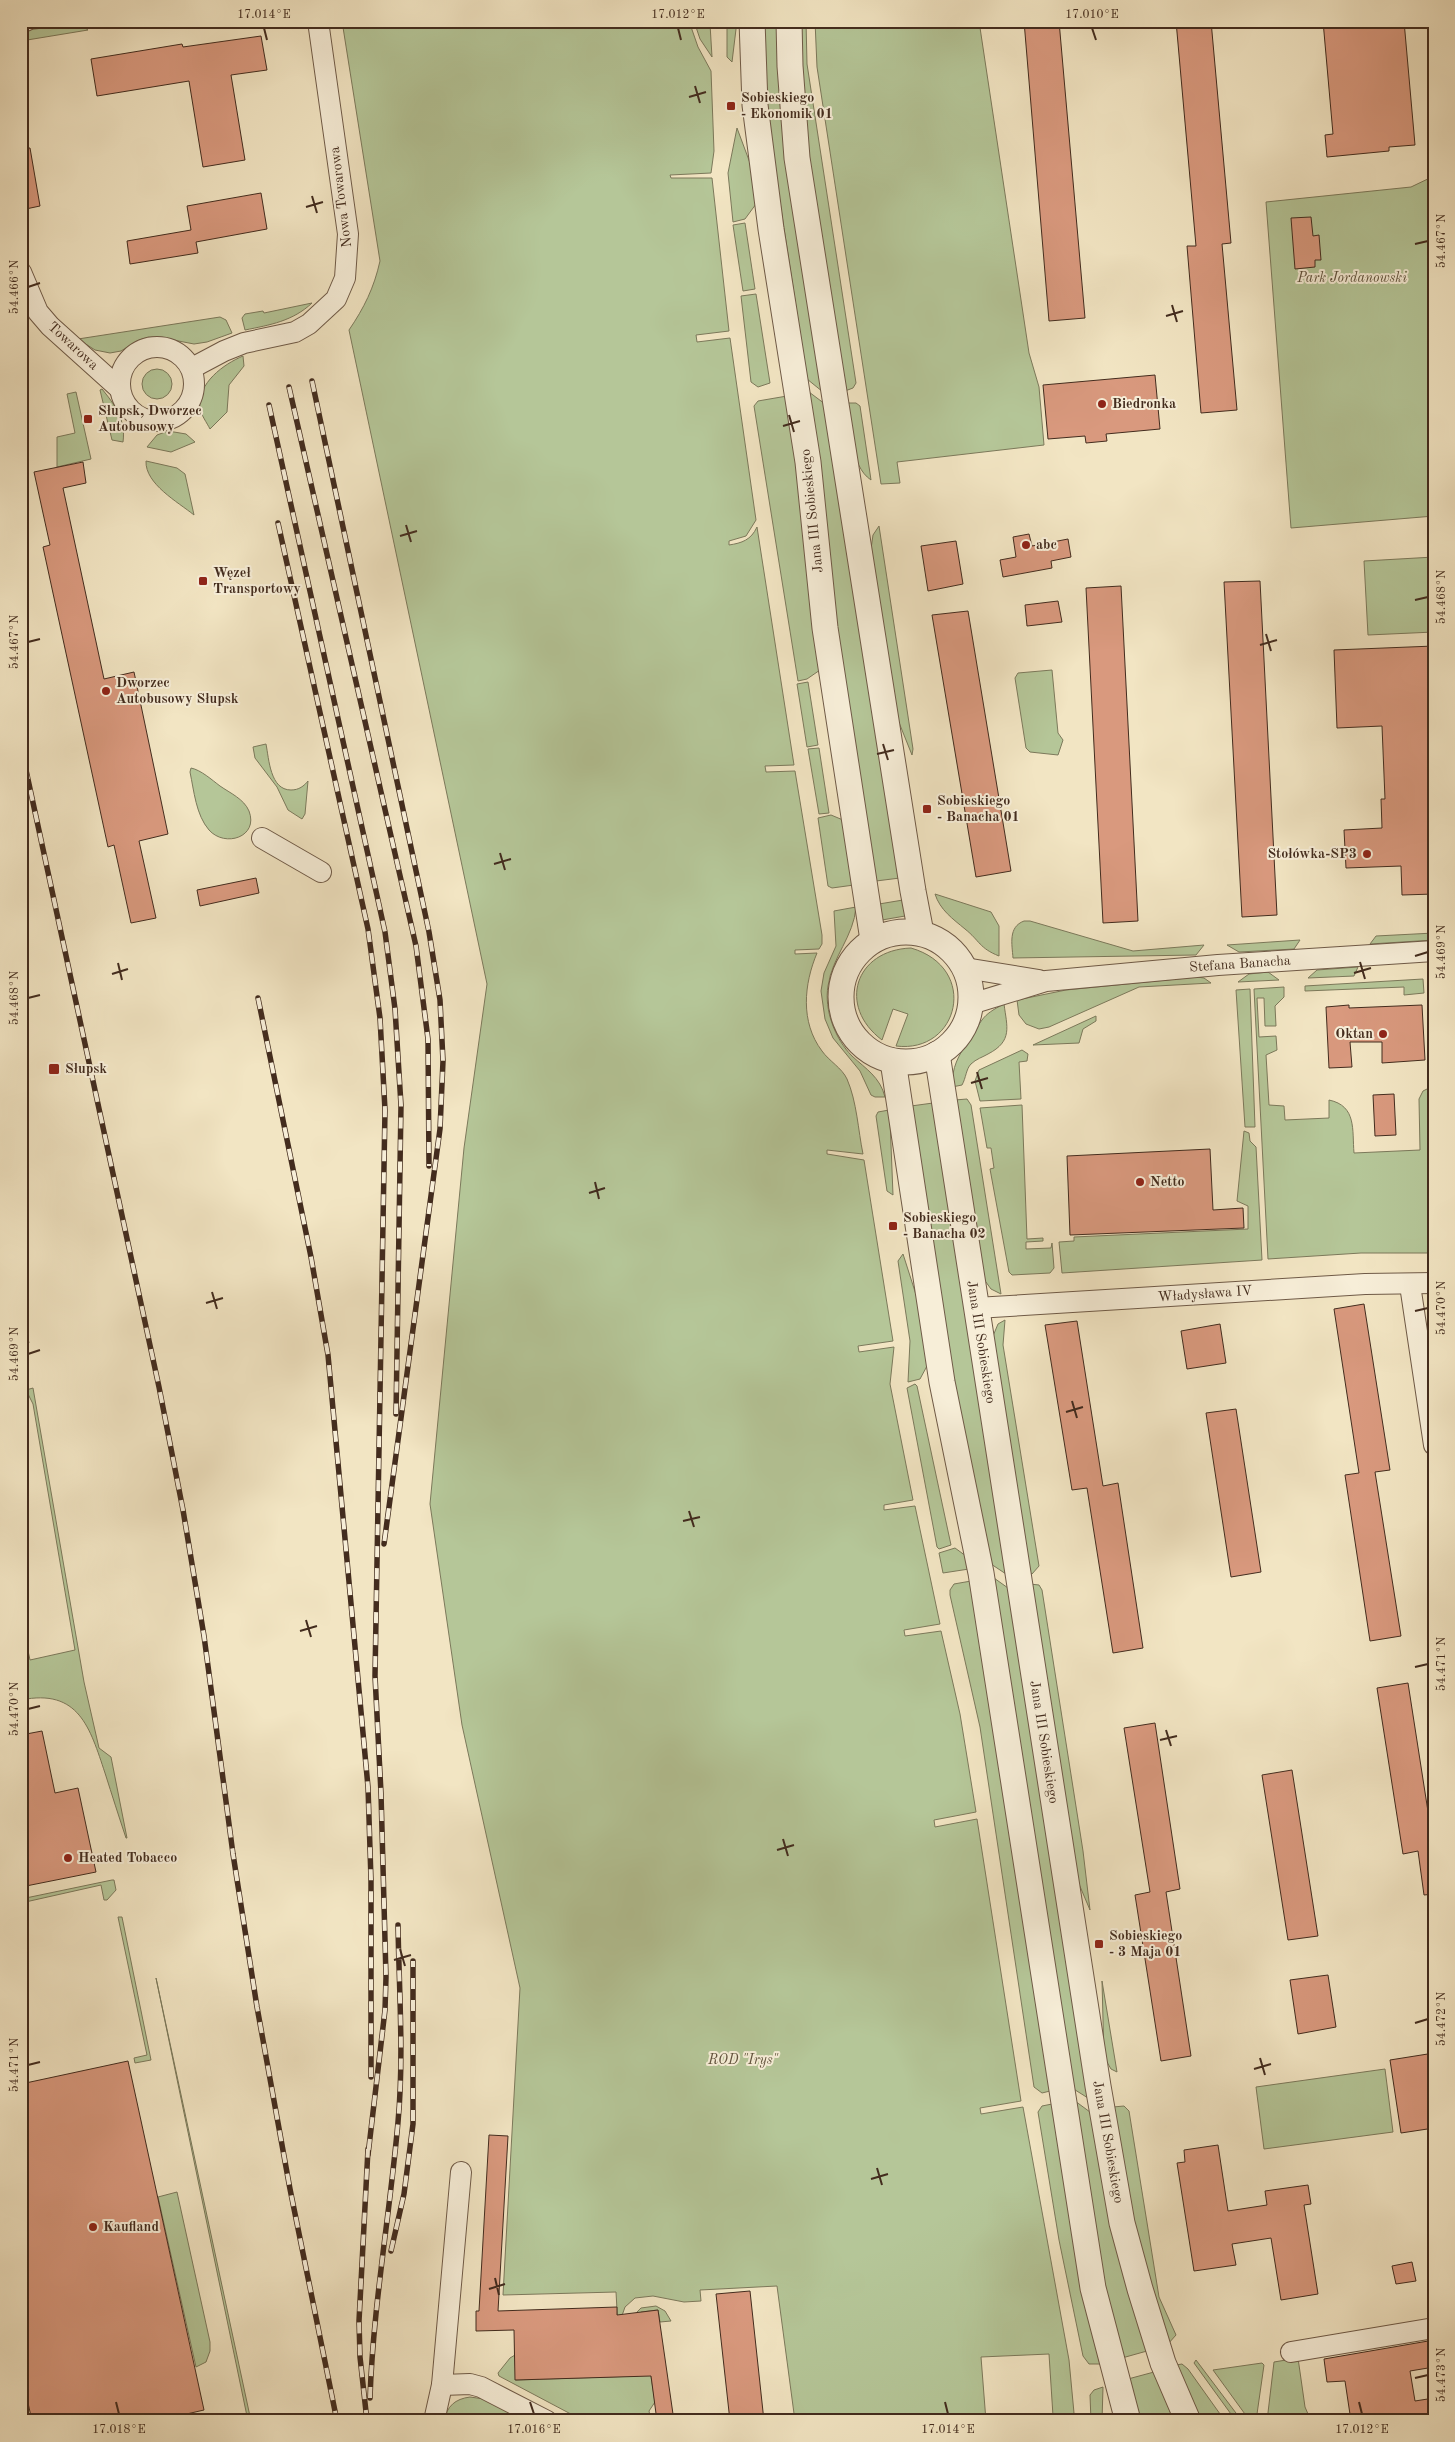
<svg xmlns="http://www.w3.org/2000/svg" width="1455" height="2442" font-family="'Old Standard TT',serif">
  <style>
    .green { fill: #b5c698; stroke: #7c795b }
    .building { fill: #d9997e; stroke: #432c1e }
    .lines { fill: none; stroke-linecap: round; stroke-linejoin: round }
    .minor-casing { stroke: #6f5a47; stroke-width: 22 }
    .tertiary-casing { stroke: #6f5a47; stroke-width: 27 }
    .minor { stroke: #f7eed8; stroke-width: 20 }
    .tertiary { stroke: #f7eed8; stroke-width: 25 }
    .rail-casing { stroke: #432c1e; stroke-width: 5.5 }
    .rail { stroke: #f7eed8; stroke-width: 4; stroke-dasharray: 11; stroke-linecap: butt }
    .ticks { fill: none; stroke: #432c1e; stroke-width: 2 }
    .poi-dot { fill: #8f2418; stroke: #f7eed8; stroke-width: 2 }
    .labels { text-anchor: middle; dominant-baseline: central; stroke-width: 4; stroke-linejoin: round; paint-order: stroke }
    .poi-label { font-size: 14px; font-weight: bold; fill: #432c1e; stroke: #f7eed8; text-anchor: start }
    .street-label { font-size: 14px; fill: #432c1e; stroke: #f7eed8 }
    .park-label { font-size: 14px; font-style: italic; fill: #60523c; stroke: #f7eed8 }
    .neatline { fill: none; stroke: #432c1e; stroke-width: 2 }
    .ticks-label { font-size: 12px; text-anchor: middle; fill: #432c1e }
  </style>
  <rect width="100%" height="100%" fill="#f2e5c3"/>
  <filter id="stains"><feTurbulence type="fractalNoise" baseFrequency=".004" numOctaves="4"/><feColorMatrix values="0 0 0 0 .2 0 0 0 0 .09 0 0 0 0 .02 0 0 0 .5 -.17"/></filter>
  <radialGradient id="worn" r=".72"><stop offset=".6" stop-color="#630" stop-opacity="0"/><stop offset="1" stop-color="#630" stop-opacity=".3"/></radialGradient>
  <g class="green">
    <path d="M342 21H689L698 47 711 71 714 151 711 173 670 175 671 178H712L729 331 696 335 697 342 730 338 756 520 746 536 729 541V545C742 543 751 540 757 527L794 765 765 766 766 772 795 771 822 935V944L819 949 795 950V954L817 953C804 984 800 1022 822 1051 829 1061 842 1068 847 1079 857 1102 858 1130 863 1154L827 1150V1154L864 1160 893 1341 858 1346 859 1352 894 1347 890 1384 913 1500 884 1505V1510L915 1506 940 1624 904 1630 905 1636 941 1631 960 1714 976 1812 934 1820 935 1827 977 1819 1021 2101 980 2108 981 2114 1023 2107 1069 2360 1074 2413 1071 2415 1053 2416 1049 2354 981 2357 986 2421H795L777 2286 700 2290 701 2301 684 2302 653 2296 635 2298 625 2307 618 2327 616 2292 503 2295 520 1988 462 1725 430 1504 464 1148 487 984 349 330C364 308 374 288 380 261Z"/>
    <polygon points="694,21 708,21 710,24 712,57 700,39"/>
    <polygon points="727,21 737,21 732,62 727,57"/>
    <polygon points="763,21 777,21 823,392 807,379 767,117"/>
    <polygon points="799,21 806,21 807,64 856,383 853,388 845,391 814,193 805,125"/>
    <polygon points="815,21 979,21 1029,353 1039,387 1044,445 897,462 900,483 881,484 817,67"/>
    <polygon points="71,24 81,25 88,30 21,41 21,31"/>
    <polygon points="737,128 750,163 756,204 745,219 733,222 728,173"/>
    <polygon points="1434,176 1434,516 1291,528 1266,202 1411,187"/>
    <polygon points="745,223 755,289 743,291 733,225"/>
    <polygon points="756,294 770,383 758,387 751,382 741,296"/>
    <path d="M312 303C293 321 270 325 245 330L242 318 245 314 263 311 264 313Z"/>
    <polygon points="220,317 226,320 232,333 207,342 194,344 163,338 148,337 137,341 121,351 110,353 95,350 78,339"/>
    <path d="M243 356 244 366 229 385 227 412 210 429C207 423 201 415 200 408 197 383 224 364 243 356Z"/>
    <circle cx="157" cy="384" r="15"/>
    <path d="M102 389C115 405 126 420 123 442L112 440 100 390Z"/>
    <polygon points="76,392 91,459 57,467 57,437 75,433 67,394"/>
    <polygon points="809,392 825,404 900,878 876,881 837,630"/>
    <polygon points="787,396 798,466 820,670 807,679 798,681 754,406 758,401"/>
    <path d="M847 403H856L860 406 871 480C850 466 851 427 847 403Z"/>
    <polygon points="168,431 186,434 195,442 171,452 147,447 157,435"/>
    <path d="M146 461 177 468 185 474 194 515C178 502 145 484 146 461Z"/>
    <polygon points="879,526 913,749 912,755 898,720 871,549 873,535"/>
    <polygon points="1434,557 1434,632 1368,635 1364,561"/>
    <polygon points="1052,670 1058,733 1063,740 1058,755 1030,752 1026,748 1015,678 1018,673"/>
    <polygon points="808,682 818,745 807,747 797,684"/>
    <path d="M266 744C269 759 270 790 291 790 299 790 304 786 308 781L305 814 302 819 288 810 277 787 255 758 253 747Z"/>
    <polygon points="819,748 829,813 819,814 808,749"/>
    <path d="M191 768C201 770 212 780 220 786 230 793 244 799 249 811 259 837 225 848 209 830 196 815 194 791 190 772Z"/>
    <polygon points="831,815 843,820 854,885 832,888 828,886 818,818"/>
    <path d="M935 894 991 912 999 926V956C979 948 980 941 965 929 953 919 940 910 935 894Z"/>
    <polygon points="903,900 905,916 882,920 879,904"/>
    <path d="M856 907C854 936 832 957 828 986 824 1010 835 1039 852 1056 866 1069 880 1077 885 1097H875L871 1095 860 1071 833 1038 825 1019 821 991 824 973 836 946 834 911Z"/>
    <path d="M1024 921H1030L1133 951 1204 945 1196 955 1013 958C1012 944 1008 927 1024 921Z"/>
    <polygon points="1434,933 1434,940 1370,944 1376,936"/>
    <polygon points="1300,940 1294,949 1239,952 1227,945"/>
    <path d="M911 948C980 968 959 1054 896 1046L908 1014 893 1009 882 1040C837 1006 855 950 911 948Z"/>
    <polygon points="1358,967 1354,976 1308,978 1317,970"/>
    <polygon points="1268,972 1279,980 1238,982 1249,974"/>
    <polygon points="1197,977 1204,978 1211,983 1139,987 1049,1027 1039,1029 1026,1024 1019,1015 1017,1000 1066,990"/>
    <polygon points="1423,979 1424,993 1404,995 1404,987 1305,991 1305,986"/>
    <path d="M1284 987V997L1275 1006 1276 1026H1265L1264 998H1257L1259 1037 1276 1036 1277 1050 1266 1055 1269 1105 1284 1106 1285 1120 1329 1118V1100C1357 1106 1352 1130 1354 1153L1420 1150 1419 1099 1423 1091 1429 1088 1434 1253H1361L1268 1259 1254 989Z"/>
    <polygon points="1250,989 1255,1127 1245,1127 1236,990"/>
    <path d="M1004 1004C1007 1027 1013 1041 988 1054 983 1057 976 1059 971 1064 966 1069 966 1078 962 1085L952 1087C952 1067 958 1056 969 1040 983 1020 980 1016 1004 1004Z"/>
    <polygon points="1096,1016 1096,1021 1083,1029 1079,1043 1033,1045"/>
    <polygon points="1022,1050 1028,1054 1027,1061 1019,1062 1021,1099 980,1101 975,1081 979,1070"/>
    <polygon points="967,1099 971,1105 1001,1294 991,1289 983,1278 955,1100"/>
    <polygon points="933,1103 1006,1574 991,1564 955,1390 911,1106"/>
    <polygon points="1022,1105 1027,1239 1043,1238 1043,1241 1026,1242 1026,1249 1051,1248 1052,1243 1054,1268 1050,1273 1012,1275 1009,1272 990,1169 994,1168 991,1148 987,1148 980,1108"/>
    <polygon points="889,1110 890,1120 893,1195 887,1191 876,1116 878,1112"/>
    <polygon points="1244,1131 1249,1133 1250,1141 1256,1147 1262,1260 1062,1273 1059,1242 1074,1241 1074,1237 1248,1229 1248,1206 1237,1201"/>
    <polygon points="903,1254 919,1304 927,1366 920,1379 908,1382 910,1341 898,1261"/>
    <polygon points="21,1308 29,1343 21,1345"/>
    <polygon points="1005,1320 1003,1345 1039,1566 1032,1574 1030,1574 993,1336 998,1324"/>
    <polygon points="915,1384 917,1386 951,1545 939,1549 937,1547 907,1388"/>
    <path d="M33 1388 84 1682 99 1748 111 1757 127 1838H126C119 1817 112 1795 105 1773 90 1728 79 1688 21 1700V1647L27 1646 30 1660 75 1650 33 1404 26 1390Z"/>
    <polygon points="955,1548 966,1556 969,1569 943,1573 939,1553"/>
    <polygon points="994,1578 1008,1588 1088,2098 1072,2088"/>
    <polygon points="971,1581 1050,2091 1042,2093 1034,2087 980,1727 950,1595 950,1590 954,1584"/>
    <polygon points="1030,1584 1039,1585 1042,1590 1083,1851 1090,1910 1079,1884"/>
    <polygon points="112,1880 114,1880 116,1890 107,1900 104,1900 101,1885 21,1903 21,1899"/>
    <polygon points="118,1917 122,1917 151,2060 135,2063 134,2058 147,2055"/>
    <polygon points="156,1978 251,2421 248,2421"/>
    <polygon points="1102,1981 1117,2072 1111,2069 1104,2057"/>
    <polygon points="1385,2069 1393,2132 1264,2149 1256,2087"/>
    <polygon points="1075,2101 1090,2112 1108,2211 1147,2351 1122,2358 1102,2274"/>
    <polygon points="1052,2104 1084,2298 1100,2364 1089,2364 1083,2356 1059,2240 1038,2112 1042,2106"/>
    <polygon points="1124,2106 1129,2111 1159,2297 1176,2335 1168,2344 1138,2242 1113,2107"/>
    <polygon points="177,2192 210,2342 210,2351 206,2362 196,2367 158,2197"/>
    <polygon points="656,2306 665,2311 671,2321 660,2322 658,2310 641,2312 655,2402 649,2411 651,2421 595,2421 588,2416 584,2421 499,2376 498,2373 510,2358 515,2355 516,2380 638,2376 636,2313 641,2308"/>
    <polygon points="1298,2358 1305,2407 1311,2421 1267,2421 1274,2362"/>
    <polygon points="1196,2360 1242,2421 1236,2421 1194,2363"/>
    <polygon points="1262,2363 1264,2365 1256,2421 1250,2421 1213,2370"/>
    <polygon points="1182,2364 1188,2369 1225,2421 1202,2421 1176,2365"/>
    <polygon points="1154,2372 1174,2421 1141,2421 1128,2379"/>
    <polygon points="1103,2387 1102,2421 1091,2421 1090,2395 1094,2390"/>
    <path d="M470 2397 484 2399 525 2421H444C447 2406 455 2399 470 2397Z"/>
  </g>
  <g class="building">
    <polygon points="1024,21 1059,21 1085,318 1049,321"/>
    <polygon points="1176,21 1211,21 1231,243 1222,244 1237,410 1201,413 1187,246 1196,246"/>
    <polygon points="1323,21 1404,21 1415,145 1389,147 1389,151 1327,157 1325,135 1333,134"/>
    <polygon points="261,36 267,70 231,75 245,160 203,167 189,81 97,96 91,59 182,44 183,47"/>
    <polygon points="21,148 30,148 40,206 21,210"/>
    <polygon points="261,193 267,229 196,242 198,253 130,264 127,241 191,230 187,206"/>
    <polygon points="1311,217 1313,236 1319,235 1321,260 1315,260 1315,267 1295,269 1291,218"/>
    <polygon points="1155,375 1160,429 1106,434 1107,441 1086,443 1085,436 1048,439 1043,385"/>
    <polygon points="83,462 86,483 63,488 104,679 134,672 168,834 139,841 156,918 131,923 114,845 108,847 43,547 50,545 34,472"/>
    <polygon points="1029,534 1032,546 1068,539 1071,557 1051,561 1052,568 1003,577 1000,560 1016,557 1013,537"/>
    <polygon points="956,541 963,584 928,591 921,546"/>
    <polygon points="1260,581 1277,915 1242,917 1224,582"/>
    <polygon points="1121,586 1138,921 1103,923 1086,588"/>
    <polygon points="1058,601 1062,622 1027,626 1025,605"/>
    <polygon points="968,611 1011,871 976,877 932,615"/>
    <polygon points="1434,646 1434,894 1402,895 1401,866 1346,868 1344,830 1382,828 1381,799 1385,799 1382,726 1337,728 1334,650"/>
    <polygon points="256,878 259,893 200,906 197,890"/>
    <polygon points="1349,1005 1349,1008 1422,1005 1425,1060 1382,1063 1382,1042 1350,1042 1352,1067 1329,1068 1326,1007"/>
    <polygon points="1394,1094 1396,1135 1375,1136 1373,1095"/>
    <polygon points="1210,1149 1213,1210 1243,1208 1244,1228 1070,1235 1067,1156"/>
    <polygon points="1364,1304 1390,1470 1375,1472 1401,1636 1370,1641 1345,1475 1359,1473 1334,1309"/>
    <polygon points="1077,1321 1103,1486 1118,1483 1143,1648 1113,1653 1087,1488 1072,1490 1045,1325"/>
    <polygon points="1220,1324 1226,1363 1187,1369 1181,1331"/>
    <polygon points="1236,1409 1261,1572 1231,1577 1206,1413"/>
    <polygon points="1408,1683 1434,1850 1434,1894 1424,1895 1418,1851 1403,1854 1377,1688"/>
    <polygon points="1155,1723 1180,1889 1166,1892 1191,2056 1161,2061 1135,1895 1150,1892 1124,1728"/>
    <polygon points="42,1731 55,1793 78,1788 96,1872 21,1887 21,1735"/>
    <polygon points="1292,1770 1318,1936 1288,1940 1262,1775"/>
    <polygon points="1328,1975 1336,2027 1298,2034 1290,1980"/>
    <polygon points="1434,2053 1434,2128 1401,2133 1390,2060"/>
    <polygon points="128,2061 204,2410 156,2421 32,2421 21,2371 21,2084"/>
    <polygon points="489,2135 508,2136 498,2311 617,2307 617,2315 658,2310 674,2421 657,2421 651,2376 515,2380 514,2330 476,2331 476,2311 479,2311"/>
    <polygon points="1218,2145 1228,2211 1267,2205 1265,2191 1308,2185 1311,2204 1304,2205 1318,2294 1281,2300 1271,2238 1232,2244 1236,2265 1194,2271 1177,2163 1185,2162 1184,2150"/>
    <polygon points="1412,2262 1416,2281 1396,2284 1392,2266"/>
    <polygon points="750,2291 764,2421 730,2421 716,2294"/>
    <polygon points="1434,2340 1434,2367 1410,2371 1415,2401 1434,2398 1434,2421 1351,2421 1345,2381 1327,2382 1324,2359"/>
  </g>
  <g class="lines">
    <defs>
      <g id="minor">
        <polyline points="21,22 26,21"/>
        <polyline points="21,272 38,312 50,326 120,389"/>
        <circle cx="157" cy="384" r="37"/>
        <polyline points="192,368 224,351 244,343 295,332 309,324 336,299 345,278 348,234 318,21"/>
        <polyline points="262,838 321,872"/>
        <polyline points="965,968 1039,980"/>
        <polyline points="971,1004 1046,981 1218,965 1434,951"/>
        <polyline points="1410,1285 1434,1445"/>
        <polyline points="976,1308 1365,1284 1434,1283"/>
        <polyline points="1291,2352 1434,2328"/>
        <polyline points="442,2385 461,2172"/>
        <polyline points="434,2421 442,2385 470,2384 481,2387 547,2421"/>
      </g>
      <g id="tertiary">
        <polyline points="752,21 755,105 771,229 808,462 825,628 873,940"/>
        <polyline points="789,21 790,66 797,158 913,891 921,933"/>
        <circle cx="906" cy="997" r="65"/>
        <polyline points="937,1054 1098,2086 1122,2223 1140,2289 1163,2363 1188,2421"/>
        <polyline points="893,1061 942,1382 981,1573 1093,2288 1128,2421"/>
      </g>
    </defs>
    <use href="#minor" class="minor-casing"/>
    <use href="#tertiary" class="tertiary-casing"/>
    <use href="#minor" class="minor"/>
    <use href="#tertiary" class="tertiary"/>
    <defs>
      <g id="rail">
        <polyline points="312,381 429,932 440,1000 443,1061 440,1129 384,1544"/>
        <polyline points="289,387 416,946 428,1039 429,1166"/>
        <polyline points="269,405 385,932 395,1009 401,1105 396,1414"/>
        <polyline points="278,523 368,929 380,1018 385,1110 375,1676 381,1793 386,1977 385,2010 368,2155"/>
        <polyline points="21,747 159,1387 183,1510 204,1636 233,1854 257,2007 290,2189 337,2421"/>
        <polyline points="258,998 311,1257 328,1355 368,1787 371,1880 371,2077"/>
        <polyline points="391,2251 404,2194 413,2124 413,1961"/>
        <path d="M370 2398C373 2306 390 2214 398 2122 404 2057 399 1990 398 1925"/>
        <polyline points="352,2418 352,2421"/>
        <polyline points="367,2421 360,2357 359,2321 368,2149"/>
      </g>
    </defs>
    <use href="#rail" class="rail-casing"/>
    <use href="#rail" class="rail"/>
  </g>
  <path class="ticks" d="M264 28 267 40M678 28 681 40M1092 28 1096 40M695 86 700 103M689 97 706 92M312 196 317 213M306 207 323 202M1415 244 1428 241M28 287 40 283M1172 305 1177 322M1166 316 1183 311M789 415 794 432M783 426 800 421M406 525 411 542M400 536 417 531M1415 600 1428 597M1266 634 1271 651M28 642 40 639M1260 645 1277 640M883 744 888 760M877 754 894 750M500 853 505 870M494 864 511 859M1415 956 1428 952M1360 962 1365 979M118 963 122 980M1354 973 1371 968M112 974 128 969M28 998 40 995M977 1072 982 1089M971 1083 988 1078M595 1182 599 1199M589 1193 605 1188M212 1292 217 1309M206 1303 223 1298M1415 1311 1428 1308M28 1354 40 1350M1072 1401 1077 1418M1066 1412 1083 1407M689 1511 694 1527M683 1521 700 1517M306 1620 311 1637M300 1631 317 1626M1415 1667 1428 1664M28 1709 40 1706M1166 1730 1171 1746M1160 1740 1177 1736M783 1839 788 1856M777 1850 794 1845M400 1949 405 1966M394 1960 411 1955M1415 2023 1428 2019M1260 2058 1265 2075M28 2065 40 2062M1254 2069 1271 2064M877 2168 882 2185M871 2179 888 2174M495 2278 499 2295M489 2289 505 2284M1415 2378 1428 2375M116 2402 119 2414M530 2402 534 2414M945 2402 948 2414M1359 2402 1362 2414"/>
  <g class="poi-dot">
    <rect x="726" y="101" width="10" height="10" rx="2.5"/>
    <circle cx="1102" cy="404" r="5"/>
    <rect x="83" y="414" width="10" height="10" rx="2.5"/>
    <circle cx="1026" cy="545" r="5"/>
    <rect x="198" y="576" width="10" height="10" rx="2.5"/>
    <circle cx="106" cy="691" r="5"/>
    <rect x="922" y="804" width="10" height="10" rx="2.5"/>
    <circle cx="1367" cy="854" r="5"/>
    <circle cx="1383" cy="1034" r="5"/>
    <rect x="48" y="1063" width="12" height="12" rx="2.5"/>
    <circle cx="1140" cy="1182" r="5"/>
    <rect x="888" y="1221" width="10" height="10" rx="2.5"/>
    <circle cx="68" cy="1858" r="5"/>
    <rect x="1094" y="1939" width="10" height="10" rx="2.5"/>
    <circle cx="93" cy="2227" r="5"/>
  </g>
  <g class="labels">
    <g class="poi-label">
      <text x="741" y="98">Sobieskiego<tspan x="741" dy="16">- Ekonomik 01</tspan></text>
      <text x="1112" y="404">Biedronka</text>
      <text x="98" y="411">Słupsk, Dworzec<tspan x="98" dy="16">Autobusowy</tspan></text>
      <text x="1036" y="545">abc</text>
      <text x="213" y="573">Węzeł<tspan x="213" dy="16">Transportowy</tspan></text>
      <text x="116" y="683">Dworzec<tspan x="116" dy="16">Autobusowy Słupsk</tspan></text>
      <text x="937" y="801">Sobieskiego<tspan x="937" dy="16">- Banacha 01</tspan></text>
      <text x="1357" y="854" text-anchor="end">Stołówka-SP3</text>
      <text x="1373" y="1034" text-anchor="end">Oktan</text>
      <text x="65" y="1069">Słupsk</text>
      <text x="1150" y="1182">Netto</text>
      <text x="903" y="1218">Sobieskiego<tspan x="903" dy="16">- Banacha 02</tspan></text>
      <text x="78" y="1858">Heated Tobacco</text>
      <text x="1109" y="1936">Sobieskiego<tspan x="1109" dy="16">- 3 Maja 01</tspan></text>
      <text x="103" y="2227">Kaufland</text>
    </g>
    <g class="street-label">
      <text transform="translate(341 197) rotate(-97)">Nowa Towarowa</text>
      <text transform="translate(73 346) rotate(43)">Towarowa</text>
      <text transform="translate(812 511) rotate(-96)">Jana III Sobieskiego</text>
      <text transform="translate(1240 964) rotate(-4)">Stefana Banacha</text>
      <text transform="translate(1205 1294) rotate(-4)">Władysława IV</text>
      <text transform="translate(981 1342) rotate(81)">Jana III Sobieskiego</text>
      <text transform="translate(1044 1742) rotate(81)">Jana III Sobieskiego</text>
      <text transform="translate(1108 2142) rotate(80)">Jana III Sobieskiego</text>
    </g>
    <g class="park-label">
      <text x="1352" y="278">Park Jordanowski</text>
      <text x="743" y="2060">ROD "Irys"</text>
    </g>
  </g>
  <rect width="1455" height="2442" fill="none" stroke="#f2e5c3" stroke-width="55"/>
  <rect x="28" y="28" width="1400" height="2386" class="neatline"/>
  <g class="ticks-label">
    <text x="264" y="18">17.014°E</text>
    <text x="678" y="18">17.012°E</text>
    <text x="1092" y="18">17.010°E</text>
    <text transform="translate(1441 241) rotate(-90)" y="4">54.467°N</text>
    <text transform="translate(14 287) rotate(-90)" y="4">54.466°N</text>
    <text transform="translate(1441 597) rotate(-90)" y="4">54.468°N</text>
    <text transform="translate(14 642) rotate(-90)" y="4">54.467°N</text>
    <text transform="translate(1441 952) rotate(-90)" y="4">54.469°N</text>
    <text transform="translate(14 998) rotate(-90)" y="4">54.468°N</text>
    <text transform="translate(1441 1308) rotate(-90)" y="4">54.470°N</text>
    <text transform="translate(14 1354) rotate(-90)" y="4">54.469°N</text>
    <text transform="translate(1441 1664) rotate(-90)" y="4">54.471°N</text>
    <text transform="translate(14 1709) rotate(-90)" y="4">54.470°N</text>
    <text transform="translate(1441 2019) rotate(-90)" y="4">54.472°N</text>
    <text transform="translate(14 2065) rotate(-90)" y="4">54.471°N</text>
    <text transform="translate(1441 2375) rotate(-90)" y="4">54.473°N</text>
    <text x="119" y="2433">17.018°E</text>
    <text x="534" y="2433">17.016°E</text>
    <text x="948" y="2433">17.014°E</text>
    <text x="1362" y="2433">17.012°E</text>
  </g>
  <rect width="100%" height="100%" filter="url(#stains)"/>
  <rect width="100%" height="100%" fill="url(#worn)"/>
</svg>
